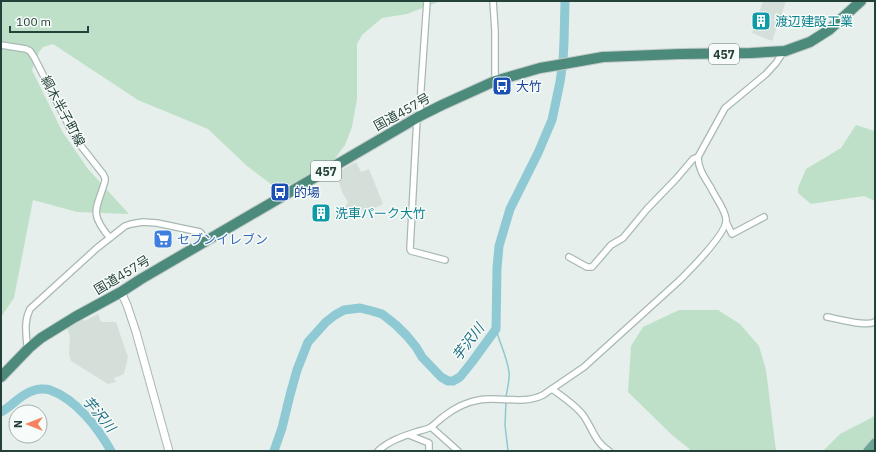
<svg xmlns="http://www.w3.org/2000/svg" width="876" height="452" font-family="'IBM Plex Sans','Noto Sans JP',sans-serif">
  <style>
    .built { fill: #d4dfda }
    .green { fill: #bfe0c8 }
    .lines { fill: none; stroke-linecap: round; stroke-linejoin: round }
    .stream { stroke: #8ec9d4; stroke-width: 1.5 }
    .river { stroke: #8ec9d4; stroke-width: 9 }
    .minor-casing { stroke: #a8b8b2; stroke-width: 8 }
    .tertiary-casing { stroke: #a8b8b2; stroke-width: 9 }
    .primary-casing { stroke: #c2cac8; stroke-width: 11 }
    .trunk-casing { stroke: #c2cac8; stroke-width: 12 }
    .minor { stroke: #fff; stroke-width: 5.5 }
    .tertiary { stroke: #fff; stroke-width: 7 }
    .primary { stroke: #6aa596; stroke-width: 9 }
    .trunk { stroke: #4c8a7c; stroke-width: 10 }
    .labels { text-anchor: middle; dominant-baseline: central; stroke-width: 3; stroke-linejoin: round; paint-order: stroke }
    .shield { fill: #f7fbf9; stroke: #637a73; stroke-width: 1 }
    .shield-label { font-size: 12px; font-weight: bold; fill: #24423a }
    .culture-label { font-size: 13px; fill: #0d838f; stroke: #f7fbf9; text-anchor: start }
    .transit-label { font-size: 13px; fill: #164399; stroke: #f7fbf9; text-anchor: start }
    .street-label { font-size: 13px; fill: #24423a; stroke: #f7fbf9 }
    .shop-label { font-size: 13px; fill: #366cbe; stroke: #f7fbf9; text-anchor: start }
    .water-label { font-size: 14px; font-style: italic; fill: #1c6f80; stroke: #f7fbf9 }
  </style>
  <rect width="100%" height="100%" fill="#e6efeb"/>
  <g class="built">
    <polygon points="763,1 786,1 772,41 752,33"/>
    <polygon points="356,162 361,172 369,169 383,204 370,210 346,212 345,207 348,202 342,192 336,173"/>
    <polygon points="98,314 101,322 116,322 128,357 124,374 114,378 116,382 108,384 71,361 69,354 70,336 67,328 82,319 84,321"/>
  </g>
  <g class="green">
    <polygon points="1,1 441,1 407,14 382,18 362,35 357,44 357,99 352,127 345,145 328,168 304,182 286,185 272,185 247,166 208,129 138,100 53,44 43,47 39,52 32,70 62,131 88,169 129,214 77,212 33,200 14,298 1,317"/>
    <polygon points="856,125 875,131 875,201 864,196 811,204 798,193 798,188 806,169 841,148"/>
    <polygon points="679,310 718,310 740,324 759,346 766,370 776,451 692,451 672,435 628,392 631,346 643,327"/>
    <polygon points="875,415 875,451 823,451 840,434 871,418"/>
  </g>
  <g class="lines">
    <g class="stream">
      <path d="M496 329C500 344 507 357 509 372 510 380 507 389 506 397"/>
      <polyline points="506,401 505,425 508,451"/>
    </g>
    <g class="river">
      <path d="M1 412C12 406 20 395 32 391 37 389 45 388 50 390 76 399 98 428 111 451"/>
      <polyline points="274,451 282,428 290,395 297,370 308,342 326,322 335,315 344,310 360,308 372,311 382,314 386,317 396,325 407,336 416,347 422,357 441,377 448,381 453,381 460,377 472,362 496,329 497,268 499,246 510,209 538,153 552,120 560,82 563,61 564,42 565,1"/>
    </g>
    <defs>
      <g id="minor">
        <polyline points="493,1 495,31 495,81"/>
        <path d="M1 45 26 49 30 51 34 57 73 134 81 146 103 174 105 178V181C97 209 88 212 110 238"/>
        <polyline points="420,116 421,88 427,1"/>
        <polyline points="417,118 410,249 411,251 445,260"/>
        <polyline points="726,222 732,234 764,217"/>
        <polyline points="569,257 587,267 592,267 611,245 623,238 647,209 676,179 693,159 698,157"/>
        <path d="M827 317C839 319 865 327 875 322"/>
        <path d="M29 348 27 345C26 332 24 321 30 309L97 248 125 226 131 224 143 222 157 223 195 231 200 232 207 241"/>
        <path d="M552 389C562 396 576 406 583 415 593 429 594 441 609 451"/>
        <polyline points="431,427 458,451"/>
        <polyline points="409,435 429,443 429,451"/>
        <path d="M378 451C390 440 404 436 419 431 423 430 428 429 431 427 435 424 439 420 443 417 453 409 466 402 479 400 500 396 523 405 543 395L584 367 680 280C691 269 728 232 726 219 725 209 715 197 711 188 705 178 698 169 698 157L725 108 766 74 776 63 784 51"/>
      </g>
      <polyline id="tertiary" points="121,292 127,305 136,332 169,451"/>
      <polyline id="primary" points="868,451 875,443"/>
      <polyline id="trunk" points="1,377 29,348 41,338 75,317 121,292 141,279 420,116 442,105 495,81 540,68 558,65 603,57 680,54 751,53 785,51 810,42 829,30 861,1"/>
    </defs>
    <use href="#minor" class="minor-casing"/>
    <use href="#tertiary" class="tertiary-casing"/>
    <use href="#primary" class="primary-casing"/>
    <use href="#trunk" class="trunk-casing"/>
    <use href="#minor" class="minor"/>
    <use href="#tertiary" class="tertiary"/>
    <use href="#primary" class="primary"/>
    <use href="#trunk" class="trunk"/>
  </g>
  <defs>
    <symbol id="building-square" viewBox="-11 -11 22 22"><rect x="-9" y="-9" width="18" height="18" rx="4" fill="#0f9aa8" stroke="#f7fbf9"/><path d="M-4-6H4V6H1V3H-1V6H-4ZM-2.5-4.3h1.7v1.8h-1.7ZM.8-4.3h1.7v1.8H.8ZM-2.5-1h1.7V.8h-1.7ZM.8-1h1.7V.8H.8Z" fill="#fff"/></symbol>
    <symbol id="bus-square" viewBox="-11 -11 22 22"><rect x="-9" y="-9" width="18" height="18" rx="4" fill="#1a4fb4" stroke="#f7fbf9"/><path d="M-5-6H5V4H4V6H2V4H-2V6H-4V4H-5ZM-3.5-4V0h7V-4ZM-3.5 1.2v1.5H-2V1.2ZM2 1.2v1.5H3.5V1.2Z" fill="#fff"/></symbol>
    <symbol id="supermarket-square" viewBox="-11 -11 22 22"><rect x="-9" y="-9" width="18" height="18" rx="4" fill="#3f7fe0" stroke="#f7fbf9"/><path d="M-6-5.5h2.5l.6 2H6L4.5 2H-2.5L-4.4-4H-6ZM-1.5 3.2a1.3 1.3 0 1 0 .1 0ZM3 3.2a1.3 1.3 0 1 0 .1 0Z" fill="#fff"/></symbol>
  </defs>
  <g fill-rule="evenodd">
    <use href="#building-square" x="750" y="10" width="22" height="22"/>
    <use href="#bus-square" x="491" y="75" width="22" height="22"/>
    <use href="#bus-square" x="269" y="181" width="22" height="22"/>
    <use href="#building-square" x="310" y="202" width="22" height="22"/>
    <use href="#supermarket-square" x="152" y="228" width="22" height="22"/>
  </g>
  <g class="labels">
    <g class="shield">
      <rect x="709" y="44" width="30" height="20" rx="3"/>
      <rect x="311" y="161" width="30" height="20" rx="3"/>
    </g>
    <g class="shield-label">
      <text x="724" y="54">457</text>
      <text x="326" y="171">457</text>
    </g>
    <g class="culture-label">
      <text x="775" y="21">渡辺建設工業</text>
      <text x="335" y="213">洗車パーク大竹</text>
    </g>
    <g class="transit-label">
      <text x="516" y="86">大竹</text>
      <text x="294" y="192">的場</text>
    </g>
    <g class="street-label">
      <text transform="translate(63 111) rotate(62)">綱木半子町線</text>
      <text transform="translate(402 112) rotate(-29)">国道457号</text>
      <text transform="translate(122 275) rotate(-31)">国道457号</text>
    </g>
    <g class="shop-label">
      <text x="177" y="239">セブンイレブン</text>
    </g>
    <g class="water-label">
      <text transform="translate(468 342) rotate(-53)">芋沢川</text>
      <text transform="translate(99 414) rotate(50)">芋沢川</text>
    </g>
  </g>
  <rect width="876" height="452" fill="none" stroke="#24423a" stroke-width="4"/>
  <g transform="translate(28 424) rotate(270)"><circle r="19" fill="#f7fbf9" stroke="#a3b1ad"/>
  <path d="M0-3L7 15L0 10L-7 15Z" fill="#f4845f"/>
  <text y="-6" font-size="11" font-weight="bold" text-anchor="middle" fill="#24423a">N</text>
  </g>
  <path d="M10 26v6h78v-6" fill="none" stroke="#24423a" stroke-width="2"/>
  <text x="16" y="26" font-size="12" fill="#24423a" stroke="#f7fbf9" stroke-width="3" paint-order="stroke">100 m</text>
</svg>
